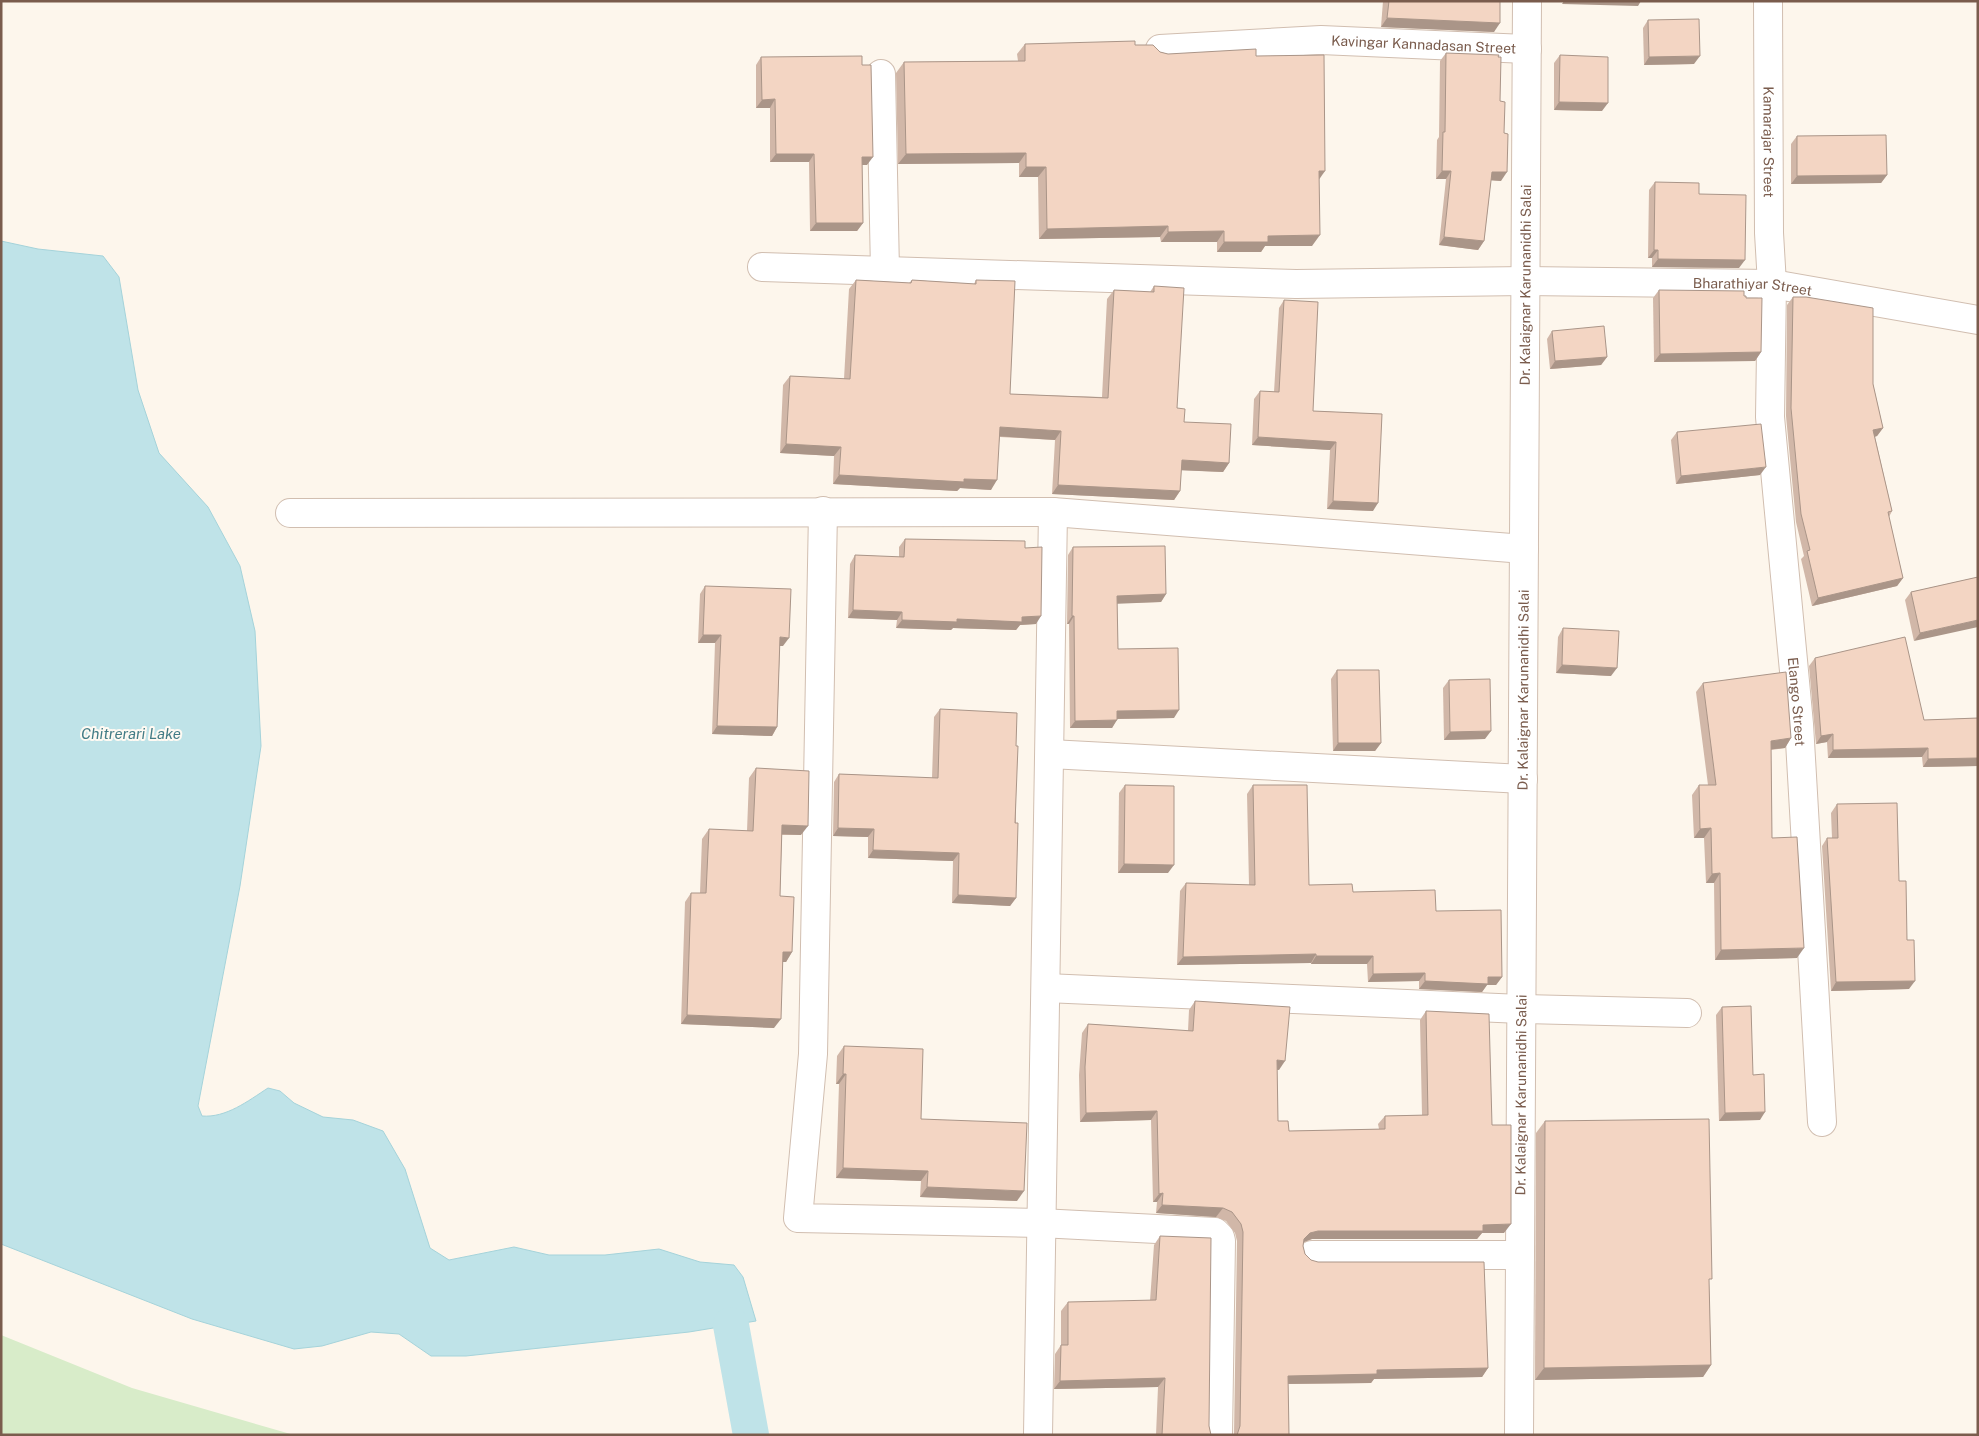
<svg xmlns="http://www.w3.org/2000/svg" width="1979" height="1436" font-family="'Public Sans',sans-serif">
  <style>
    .green { fill: #d8ecc9 }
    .water { fill: #bfe3e8; stroke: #a5d3da }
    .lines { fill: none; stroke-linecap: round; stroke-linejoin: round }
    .canal { stroke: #bfe3e8; stroke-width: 36 }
    .minor-casing { stroke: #d1beb0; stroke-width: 30 }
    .minor { stroke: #fff; stroke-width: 28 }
    .wall { fill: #d1b7a8 }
    .shaded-wall { fill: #aa9588 }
    .building { fill: #f3d5c3; stroke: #aa9588 }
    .labels { text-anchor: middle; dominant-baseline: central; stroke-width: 4; stroke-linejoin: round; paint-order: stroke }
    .street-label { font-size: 14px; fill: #7a5c4d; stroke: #fffaf3 }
    .water-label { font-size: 15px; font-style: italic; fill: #437c86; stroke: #fffaf3 }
  </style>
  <rect width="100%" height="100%" fill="#fdf6ec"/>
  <polygon class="green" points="1,1335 132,1388 294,1435 1,1435"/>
  <path class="water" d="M1 241 38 249 103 256 119 277 138 390 159 453 208 507 240 566 255 631 261 746 240 886 198 1106 202 1116C226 1118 248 1101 268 1088L280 1091 294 1103 323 1117 353 1120 383 1131 405 1169 430 1248 449 1260 514 1247 549 1255H605L659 1249 700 1262 734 1265 743 1277 756 1321 689 1332 466 1356H431L399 1334 371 1332 322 1346 294 1349 192 1319 1 1244Z"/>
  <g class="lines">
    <polyline class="canal" points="731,1325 751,1435"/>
    <defs>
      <g id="minor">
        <path id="s1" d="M1768 1 1769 233 1772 284 1770 417 1799 724 1822 1122"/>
        <path id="s2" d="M1160 49 1321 40 1527 49"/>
        <polyline points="881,74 885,271"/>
        <path id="s3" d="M762 267 1296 284 1525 281 1772 284 1978 320"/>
        <polyline points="823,511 813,1054 798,1218 1040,1223 1215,1232 1220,1237 1221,1241 1218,1435"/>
        <polyline points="1053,512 1524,549"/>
        <polyline points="290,513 1053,512 1038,1435"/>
        <polyline points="1050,754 1523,779"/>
        <polyline points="1046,988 1521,1009 1687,1013"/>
        <polyline points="1312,1255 1520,1255"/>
        <path id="s4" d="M1519 1435 1527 1"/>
      </g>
    </defs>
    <use href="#minor" class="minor-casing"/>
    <use href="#minor" class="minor"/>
  </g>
  <g class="wall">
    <polygon points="1383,1 1500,1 1494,32 1381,27"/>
    <polygon points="1648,20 1694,64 1644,65 1643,28"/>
    <polygon points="1025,44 1135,45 1168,54 1256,56 1319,179 1312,246 1265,246 1261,252 1217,252 1217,242 1161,242 1160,237 1039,239 1038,177 1019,177 1019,163 898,164 896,73 904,62 1018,61 1017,54"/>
    <polygon points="1446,53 1500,101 1501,181 1491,180 1484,241 1478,250 1439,245 1446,179 1436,179 1437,140 1439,137 1440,61"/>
    <polygon points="1560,55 1602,111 1554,110 1554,63"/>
    <polygon points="761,57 867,165 862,165 863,223 857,231 810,231 809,162 770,162 770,108 756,108 756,65"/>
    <polygon points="1797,136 1887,175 1881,183 1791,184 1791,144"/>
    <polygon points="1655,182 1699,194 1739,268 1652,267 1652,258 1648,258 1649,190"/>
    <polygon points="856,280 909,283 912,280 974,284 976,280 1010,394 1102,397 1107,299 1114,290 1150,292 1154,286 1177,408 1184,422 1229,463 1223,472 1181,470 1180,491 1174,500 1052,494 1055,440 1000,437 991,490 960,488 957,491 833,484 834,456 780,453 783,385 790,376 844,379 849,289"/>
    <polygon points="1659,290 1744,296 1746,298 1761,352 1755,361 1654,362 1653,298"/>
    <polygon points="1793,297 1873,384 1883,428 1877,436 1875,437 1892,511 1889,517 1903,578 1897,586 1812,606 1801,559 1804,556 1796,522 1786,416 1787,305"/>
    <polygon points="1284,300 1313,411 1382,414 1373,511 1327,509 1330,450 1252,445 1254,399 1260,391 1274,392 1279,308"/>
    <polygon points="1552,331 1607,357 1601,365 1550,369 1547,339"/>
    <polygon points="1677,432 1760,475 1676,484 1671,440"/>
    <polygon points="905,539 1025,548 1036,624 1020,625 1016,630 953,628 951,630 896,628 897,620 848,618 850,564 855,555 899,557 899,547"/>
    <polygon points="1073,547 1166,594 1161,602 1117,603 1118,649 1174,718 1117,719 1112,728 1070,728 1069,624 1067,624 1068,555"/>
    <polygon points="1978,577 1914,641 1905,600 1911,592"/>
    <polygon points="705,586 783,646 780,646 777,727 772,736 712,734 715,643 698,643 700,594"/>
    <polygon points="1563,628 1611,676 1556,673 1558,637"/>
    <polygon points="1815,658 1924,720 1978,718 1978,766 1923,767 1922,757 1828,758 1827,742 1816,744 1809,666"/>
    <polygon points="1337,670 1381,743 1375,751 1333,751 1331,679"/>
    <polygon points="1449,680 1485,739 1444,740 1443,688"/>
    <polygon points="1703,683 1791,738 1785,748 1771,750 1772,838 1797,958 1715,960 1714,883 1706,883 1704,838 1694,838 1692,795 1699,785 1708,785 1696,692"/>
    <polygon points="940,709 1016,746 1016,898 1010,906 952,903 953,861 868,858 868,837 833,836 834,782 839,774 932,778 934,717"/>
    <polygon points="756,768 801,835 782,835 780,896 792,952 786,962 783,962 774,1028 681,1024 685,902 691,893 700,893 702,839 709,829 747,831 749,778"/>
    <polygon points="1125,785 1168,873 1118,873 1119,793"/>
    <polygon points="1253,785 1309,885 1353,892 1436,911 1502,977 1496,985 1487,985 1482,992 1419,989 1419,981 1368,982 1367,964 1311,964 1311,963 1177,965 1180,891 1186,883 1249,885 1247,794"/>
    <polygon points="1837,804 1899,881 1907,940 1909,989 1831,991 1822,846 1827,838 1832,838 1831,813"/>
    <polygon points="1195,1001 1279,1070 1277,1070 1278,1121 1289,1131 1379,1129 1378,1124 1385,1116 1422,1115 1420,1020 1426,1011 1492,1125 1504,1233 1482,1233 1477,1239 1312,1239 1304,1242 1303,1246 1305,1254 1311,1260 1488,1368 1482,1377 1374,1379 1371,1383 1288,1384 1289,1435 1234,1435 1237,1241 1235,1233 1226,1221 1216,1217 1156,1213 1157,1202 1153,1202 1151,1120 1080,1122 1079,1075 1082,1033 1088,1024 1188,1031 1189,1010"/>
    <polygon points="1722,1007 1753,1075 1760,1120 1719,1121 1716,1015"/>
    <polygon points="844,1046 921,1119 1017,1201 920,1197 921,1181 836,1178 839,1084 836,1084 837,1056"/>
    <polygon points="1545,1121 1709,1283 1711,1365 1703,1377 1535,1380 1536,1133"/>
    <polygon points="1160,1236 1209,1426 1211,1435 1156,1435 1158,1387 1054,1389 1055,1354 1061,1345 1061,1311 1068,1302 1150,1301 1154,1245"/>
  </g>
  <g class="shaded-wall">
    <polygon points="1564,1 1641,1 1638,6 1562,4"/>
    <polygon points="1387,18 1500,23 1494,32 1381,27"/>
    <polygon points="1700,56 1694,64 1644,65 1649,57"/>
    <polygon points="775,99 770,108 756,108 762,100"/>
    <polygon points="1559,102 1608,103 1602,111 1554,110"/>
    <polygon points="1026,153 1019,163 898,164 906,154"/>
    <polygon points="776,154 814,154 809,162 770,162"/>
    <polygon points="862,157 873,157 867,165 856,165"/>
    <polygon points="1026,167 1046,167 1038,177 1019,177"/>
    <polygon points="1319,171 1325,171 1318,181"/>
    <polygon points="1442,171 1451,171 1446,179 1436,179"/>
    <polygon points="1492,172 1507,172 1501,181 1486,180"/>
    <polygon points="1887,175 1881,183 1791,184 1797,176"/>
    <polygon points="816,223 863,223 857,231 810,231"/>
    <polygon points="1168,226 1160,237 1039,239 1047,229"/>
    <polygon points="1224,231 1217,242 1161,242 1168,232"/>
    <polygon points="1320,235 1312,246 1265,246 1261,252 1217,252 1224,242 1268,236"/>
    <polygon points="1444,237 1484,241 1478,250 1439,245"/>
    <polygon points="1654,250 1658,250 1652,258 1648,258"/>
    <polygon points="1658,259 1745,260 1739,268 1652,267"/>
    <polygon points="1761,352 1755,361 1654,362 1660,354"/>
    <polygon points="1607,357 1601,365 1550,369 1555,361"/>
    <polygon points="1000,427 1061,431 1055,440 994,436"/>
    <polygon points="1883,428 1877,436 1868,438 1873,430"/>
    <polygon points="1258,437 1336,442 1330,450 1252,445"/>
    <polygon points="786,444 841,447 834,456 780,453"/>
    <polygon points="1182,460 1229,463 1223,472 1175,470"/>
    <polygon points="1766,467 1760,475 1676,484 1681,476"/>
    <polygon points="839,475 964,479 997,480 991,490 960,488 957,491 833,484"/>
    <polygon points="1058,485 1180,491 1174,500 1052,494"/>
    <polygon points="1333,501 1378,503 1373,511 1327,509"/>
    <polygon points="1903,578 1897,586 1812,606 1818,598"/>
    <polygon points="1166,594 1161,602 1112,604 1117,596"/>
    <polygon points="853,610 902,612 897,620 848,618"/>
    <polygon points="1041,616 1036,624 1020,625 1016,630 953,628 951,630 896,628 902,620 957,619"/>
    <polygon points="1072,616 1074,616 1069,624 1067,624"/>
    <polygon points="1978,620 1978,627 1914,641 1920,633"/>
    <polygon points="703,635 721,635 715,643 698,643"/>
    <polygon points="780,637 789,638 783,646 775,646"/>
    <polygon points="1562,665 1617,668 1611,676 1556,673"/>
    <polygon points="1179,710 1174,718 1111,719 1117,711"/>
    <polygon points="1117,720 1112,728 1070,728 1075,721"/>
    <polygon points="717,726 777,727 772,736 712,734"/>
    <polygon points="1491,731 1485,739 1444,740 1450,732"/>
    <polygon points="1833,734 1827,742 1816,744 1821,736"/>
    <polygon points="1791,738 1785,748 1764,750 1771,741"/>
    <polygon points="1338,743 1381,743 1375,751 1333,751"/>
    <polygon points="1928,748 1922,757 1828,758 1833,750"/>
    <polygon points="1978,758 1978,766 1923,767 1928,759"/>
    <polygon points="782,825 808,826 801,835 775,834"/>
    <polygon points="838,828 874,829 868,837 833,836"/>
    <polygon points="1711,828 1704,838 1694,838 1700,829"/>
    <polygon points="873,850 959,853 953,861 868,858"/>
    <polygon points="1124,864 1174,865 1168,873 1118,873"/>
    <polygon points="1720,873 1714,883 1706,883 1712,874"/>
    <polygon points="958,895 1016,898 1010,906 952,903"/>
    <polygon points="1804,948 1797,958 1715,960 1721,950"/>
    <polygon points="783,952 792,952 786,962 776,962"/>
    <polygon points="1316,954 1311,963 1177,965 1183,957"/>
    <polygon points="1316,956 1373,956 1367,964 1311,964"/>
    <polygon points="1425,973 1419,981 1368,982 1373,974"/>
    <polygon points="1488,977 1502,977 1496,985 1487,985 1482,992 1419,989 1425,981"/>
    <polygon points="1915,981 1909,989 1831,991 1836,982"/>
    <polygon points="687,1015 781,1019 774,1028 681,1024"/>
    <polygon points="1277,1060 1285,1061 1279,1070 1271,1069"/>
    <polygon points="843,1074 846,1074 839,1084 836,1084"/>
    <polygon points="1157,1111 1151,1120 1080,1122 1086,1113"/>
    <polygon points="1765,1112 1760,1120 1719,1121 1725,1113"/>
    <polygon points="843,1168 928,1171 921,1181 836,1178"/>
    <polygon points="927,1187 1024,1191 1017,1201 920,1197"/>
    <polygon points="1163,1193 1157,1202 1153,1202 1159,1194"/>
    <polygon points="1162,1205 1223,1208 1216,1217 1156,1213"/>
    <polygon points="1511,1224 1504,1233 1482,1233 1477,1239 1312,1239 1304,1242 1304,1239 1310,1233 1318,1231"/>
    <polygon points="1711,1365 1703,1377 1535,1380 1544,1368"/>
    <polygon points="1488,1368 1482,1377 1374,1379 1371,1383 1282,1384 1288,1376 1377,1370"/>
    <polygon points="1165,1378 1158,1387 1054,1389 1060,1381"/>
  </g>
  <g class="building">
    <polygon points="1389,1 1500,1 1500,23 1387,18"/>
    <polygon points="1699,19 1700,56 1649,57 1648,20"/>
    <polygon points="1135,41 1135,45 1153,45 1160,52 1168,54 1256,49 1256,56 1324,55 1325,171 1319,171 1320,235 1268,236 1268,242 1224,242 1224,231 1168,232 1168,226 1047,229 1046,167 1026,167 1026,153 906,154 904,62 1025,61 1025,44"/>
    <polygon points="1446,53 1499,55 1498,57 1501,57 1500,101 1505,102 1504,133 1508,134 1507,172 1492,172 1484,241 1444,237 1451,171 1442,171 1443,132 1445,132"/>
    <polygon points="1560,55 1608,57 1608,103 1559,102"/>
    <polygon points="862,56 862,65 871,65 873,157 862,157 863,223 816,223 814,154 776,154 775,99 762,100 761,57"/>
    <polygon points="1886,135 1887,175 1797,176 1797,136"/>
    <polygon points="1655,182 1699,183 1699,194 1746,195 1745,260 1658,259 1658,250 1654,250"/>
    <polygon points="856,280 911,283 912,280 976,284 976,280 1015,281 1010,394 1108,398 1114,290 1154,292 1154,286 1184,288 1177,408 1185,409 1184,422 1231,424 1229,463 1182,460 1180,491 1058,485 1061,431 1000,427 997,480 964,479 964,482 839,475 841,447 786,444 790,376 850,379"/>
    <polygon points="1659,290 1744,291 1744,296 1746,296 1746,298 1762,298 1761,352 1660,354"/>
    <polygon points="1793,297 1806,297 1873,308 1873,384 1883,428 1873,430 1892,511 1888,512 1903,578 1818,598 1807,551 1810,550 1801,514 1791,408"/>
    <polygon points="1284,300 1318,302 1313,411 1382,414 1378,503 1333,501 1336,442 1258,437 1260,391 1279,392"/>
    <polygon points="1604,326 1607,357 1555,361 1552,331"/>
    <polygon points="1761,424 1766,467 1681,476 1677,432"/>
    <polygon points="905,539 1025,541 1025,548 1042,547 1041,616 1022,617 1022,622 957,619 957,622 902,620 902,612 853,610 855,555 904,557"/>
    <polygon points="1165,546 1166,594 1117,596 1118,649 1178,648 1179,710 1117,711 1117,720 1075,721 1074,616 1072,616 1073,547"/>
    <polygon points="1978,577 1978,620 1920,633 1911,592"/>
    <polygon points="705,586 791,589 789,638 780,637 777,727 717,726 721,635 703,635"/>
    <polygon points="1563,628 1619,631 1617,668 1562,665"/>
    <polygon points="1905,637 1924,720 1978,718 1978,758 1928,759 1928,748 1833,750 1833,734 1821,736 1815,658"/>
    <polygon points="1337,670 1379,670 1381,743 1338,743"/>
    <polygon points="1786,672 1791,738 1771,741 1772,838 1797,837 1804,948 1721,950 1720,873 1712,874 1711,828 1700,829 1699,785 1716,785 1703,683"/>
    <polygon points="1490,679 1491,731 1450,732 1449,680"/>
    <polygon points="940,709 1017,713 1016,746 1018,746 1015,823 1018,823 1016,898 958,895 959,853 873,850 874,829 838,828 839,774 938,778"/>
    <polygon points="756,768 809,771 808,826 782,825 780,896 794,897 792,952 783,952 781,1019 687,1015 691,893 706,893 709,829 753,831"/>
    <polygon points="1125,785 1174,786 1174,865 1124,864"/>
    <polygon points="1253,785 1307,785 1309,885 1352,884 1353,892 1435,890 1436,911 1501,910 1502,977 1488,977 1488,984 1425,981 1425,973 1373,974 1373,956 1316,956 1316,954 1183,957 1186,883 1255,885"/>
    <polygon points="1897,803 1899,881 1906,881 1907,940 1914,940 1915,981 1836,982 1827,838 1838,838 1837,804"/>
    <polygon points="1195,1001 1290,1007 1285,1061 1277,1060 1278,1121 1288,1121 1289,1131 1385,1129 1385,1116 1428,1115 1426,1011 1489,1014 1492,1125 1511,1125 1511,1224 1483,1225 1483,1231 1318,1231 1310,1233 1304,1239 1303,1246 1305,1254 1311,1260 1318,1262 1484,1262 1488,1368 1377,1370 1377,1374 1288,1376 1289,1435 1237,1435 1240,1426 1243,1232 1241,1224 1232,1212 1223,1208 1162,1205 1163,1193 1159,1194 1157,1111 1086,1113 1085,1067 1088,1024 1193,1031"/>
    <polygon points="1751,1006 1753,1075 1764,1074 1765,1112 1725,1113 1722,1007"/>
    <polygon points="844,1046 923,1049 921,1119 1027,1123 1024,1191 927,1187 928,1171 843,1168 846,1074 843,1074"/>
    <polygon points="1709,1119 1712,1279 1709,1279 1711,1365 1544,1368 1545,1121"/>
    <polygon points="1160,1236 1211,1238 1209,1426 1211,1435 1162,1435 1165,1378 1060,1381 1061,1345 1068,1345 1068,1302 1156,1300"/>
  </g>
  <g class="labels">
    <g class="street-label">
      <text stroke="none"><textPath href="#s2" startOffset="264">Kavingar Kannadasan Street</textPath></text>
      <text stroke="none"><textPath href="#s1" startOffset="141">Kamarajar Street</textPath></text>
      <text stroke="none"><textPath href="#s4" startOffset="1150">Dr. Kalaignar Karunanidhi Salai</textPath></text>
      <text stroke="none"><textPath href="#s3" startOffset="991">Bharathiyar Street</textPath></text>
      <text stroke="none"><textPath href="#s4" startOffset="745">Dr. Kalaignar Karunanidhi Salai</textPath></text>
      <text stroke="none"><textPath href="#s1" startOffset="702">Elango Street</textPath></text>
      <text stroke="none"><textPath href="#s4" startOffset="340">Dr. Kalaignar Karunanidhi Salai</textPath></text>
    </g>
    <g class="water-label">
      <text x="131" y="733">Chitrerari Lake</text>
    </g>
  </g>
  <rect width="1979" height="1436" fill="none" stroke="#7a5c4d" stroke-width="5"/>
</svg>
